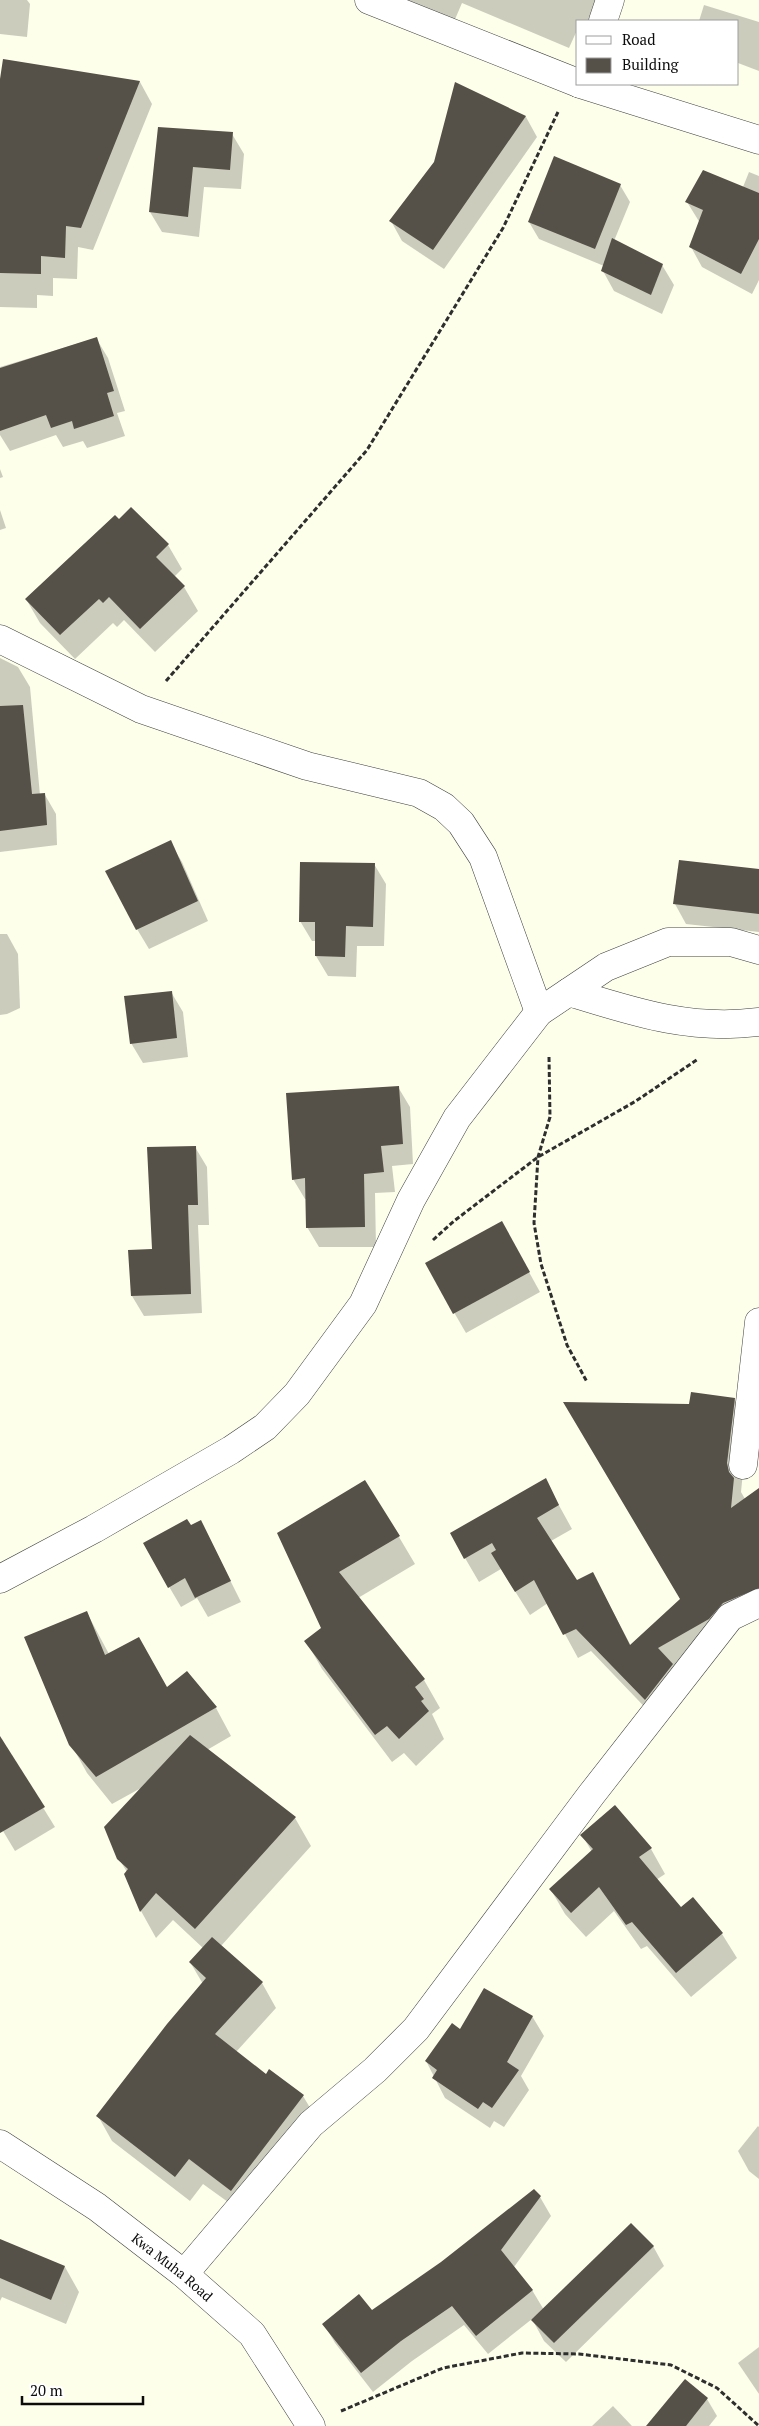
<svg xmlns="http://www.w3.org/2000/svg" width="759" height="2426" font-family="'PT Serif',serif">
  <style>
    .shadow { fill: #0003 }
    .building { fill: #555048 }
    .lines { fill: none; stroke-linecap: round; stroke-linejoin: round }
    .minor-casing { stroke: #3f3f3f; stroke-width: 29 }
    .path { stroke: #2e2e2e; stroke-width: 3; stroke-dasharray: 5 2.5; stroke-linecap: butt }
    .minor { stroke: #fff; stroke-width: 28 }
    .labels { text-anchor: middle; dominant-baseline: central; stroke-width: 5; stroke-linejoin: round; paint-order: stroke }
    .street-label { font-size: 14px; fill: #0c0c0c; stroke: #fff }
  </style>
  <rect width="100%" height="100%" fill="#feffeb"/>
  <g class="shadow">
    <polygon points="0,0 27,0 30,4 27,37 0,34"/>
    <polygon points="388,0 599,0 590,21 578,21 578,28 569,48 462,3 450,31"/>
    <polygon points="704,5 759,22 759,71 738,63 738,21 699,21"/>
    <polygon points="4,60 140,82 152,104 93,250 78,247 77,279 53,278 53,296 37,295 37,308 0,307 0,87"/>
    <polygon points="456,84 526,117 537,137 444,269 402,241 391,221 435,162"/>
    <polygon points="159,128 232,134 244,154 241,189 204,187 199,237 162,232 150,212"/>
    <polygon points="749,172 759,176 759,280 752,294 702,267 691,247 700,223 687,202 743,187"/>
    <polygon points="620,185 630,202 614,241 662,265 674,285 662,314 614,291 603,271 604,266 539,239 529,222"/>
    <polygon points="96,338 108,358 125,411 117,413 125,436 87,448 83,441 63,447 56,435 10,451 0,435 0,367"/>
    <polygon points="0,469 3,477 0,478"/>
    <polygon points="131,509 168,545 182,569 174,577 184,587 198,611 155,652 124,620 117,627 113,623 75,659 40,623 26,599"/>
    <polygon points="0,510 6,528 0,530"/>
    <polygon points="0,658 18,667 30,687 40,795 45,795 56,814 57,845 0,852"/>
    <polygon points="170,842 182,862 208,921 149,949 137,929"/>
    <polygon points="374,864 386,884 384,946 357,946 356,977 328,976 316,956 316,941 312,941 300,921"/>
    <polygon points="759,870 759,932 686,924 675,904"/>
    <polygon points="0,934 7,934 18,954 20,1008 7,1014 0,1015"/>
    <polygon points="171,992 183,1012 188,1057 143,1063 131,1043"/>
    <polygon points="398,1087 410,1107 413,1164 392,1166 395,1192 375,1193 376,1247 319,1247 307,1227 307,1199 305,1199 293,1179"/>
    <polygon points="195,1147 207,1167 209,1225 198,1225 202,1313 144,1316 132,1296 129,1252 153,1251"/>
    <polygon points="513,1243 540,1292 466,1333 426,1264"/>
    <polygon points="734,1399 748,1422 741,1492 745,1499 759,1489 759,1616 736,1626 659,1722 591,1651 578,1658 548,1603 530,1615 501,1569 479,1582 451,1534 545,1480 572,1529 551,1541 577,1582 593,1574 631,1646 682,1599 690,1405"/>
    <polygon points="201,1522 241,1602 208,1617 197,1598 181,1607 144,1544"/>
    <polygon points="279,1533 399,1537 415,1564 358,1598 424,1680 440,1708 432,1714 444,1739 416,1766 404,1753 392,1762 322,1669 306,1641 322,1629"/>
    <polygon points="87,1613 109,1654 167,1689 187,1672 216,1708 231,1736 207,1750 295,1818 311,1846 221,1946 262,1983 276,2008 236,2052 266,2076 303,2096 318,2121 246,2215 203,2184 190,2201 112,2141 98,2116 203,1984 190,1962 203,1948 173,1920 156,1938 141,1911 127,1872 119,1859 141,1788 112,1804 87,1773 71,1744"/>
    <polygon points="0,1738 55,1827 15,1851 0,1826"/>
    <polygon points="614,1806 651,1849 665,1874 656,1880 681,1909 722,1934 737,1958 691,1997 647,1946 641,1949 614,1911 586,1937 565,1914 551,1890 592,1852 582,1835"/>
    <polygon points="532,2016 544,2036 521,2076 529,2090 504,2127 494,2121 490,2128 445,2098 426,2061 460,2031"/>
    <polygon points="758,2126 759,2127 759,2179 749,2171 738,2151"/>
    <polygon points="540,2197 551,2216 514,2267 532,2290 544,2310 653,2246 664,2266 566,2362 544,2341 532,2319 488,2354 464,2325 412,2361 373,2392 335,2343 324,2324 372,2312"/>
    <polygon points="0,2240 65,2267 79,2292 66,2324 2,2297 0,2301"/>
    <polygon points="759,2347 759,2394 738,2363"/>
    <polygon points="685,2381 707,2399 717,2416 709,2426 647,2426"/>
    <polygon points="613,2406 632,2426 592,2426"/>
  </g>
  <g class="building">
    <polygon points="3,59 140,81 81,228 66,226 65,258 41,256 41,274 0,273 0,79"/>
    <polygon points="455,82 526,116 433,250 389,221 434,162"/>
    <polygon points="158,127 233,132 230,170 193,167 188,217 149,212"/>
    <polygon points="554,156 621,184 595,249 528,222"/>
    <polygon points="703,170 759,193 759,239 741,274 689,247 703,210 685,202"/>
    <polygon points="612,238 663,264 651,295 601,271"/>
    <polygon points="97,337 114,391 107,393 114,416 74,429 72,421 51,428 46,415 0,431 0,368"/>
    <polygon points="131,507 169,544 156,557 185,586 140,629 109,597 103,603 99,599 60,635 25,599 115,515 119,519"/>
    <polygon points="23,705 32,794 45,793 47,825 0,831 0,706"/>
    <polygon points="171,840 198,901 136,930 105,871"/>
    <polygon points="679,860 759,869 759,914 673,904"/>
    <polygon points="300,862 375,863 373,927 346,926 345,957 315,956 315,922 299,922"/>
    <polygon points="172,991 177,1038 130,1044 124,996"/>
    <polygon points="399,1086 403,1144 381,1146 384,1172 364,1174 365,1227 306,1228 305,1178 292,1180 286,1093"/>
    <polygon points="196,1146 198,1205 188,1205 191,1294 131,1296 128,1250 152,1249 147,1147"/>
    <polygon points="502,1221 530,1272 453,1314 425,1263"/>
    <polygon points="691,1392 735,1398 727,1463 729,1472 734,1478 731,1508 759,1488 759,1588 723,1603 709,1619 658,1648 673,1664 645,1700 576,1629 563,1635 534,1580 515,1592 491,1553 496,1550 492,1543 464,1559 450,1533 546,1478 559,1505 537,1518 577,1580 593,1572 630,1645 680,1599 563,1402 689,1404"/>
    <polygon points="365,1480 400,1536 339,1572 425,1679 415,1687 424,1699 421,1701 429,1711 399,1739 387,1726 375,1735 304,1641 321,1628 277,1533"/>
    <polygon points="187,1519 191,1525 201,1520 231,1581 195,1598 185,1578 168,1588 143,1543"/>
    <polygon points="87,1611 105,1655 139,1637 167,1687 187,1671 217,1707 96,1777 69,1745 24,1637"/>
    <polygon points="190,1735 296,1817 195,1929 156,1893 140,1912 124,1874 128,1869 117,1859 104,1827"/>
    <polygon points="0,1736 45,1807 0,1833"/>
    <polygon points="615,1805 652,1848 639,1857 681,1907 693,1897 723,1933 676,1973 632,1922 626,1925 599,1887 571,1913 549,1889 593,1849 580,1835"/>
    <polygon points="212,1937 263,1982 215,2034 266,2074 269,2069 304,2095 231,2191 189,2159 175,2177 96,2116 167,2024 206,1978 189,1962"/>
    <polygon points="484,1988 533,2016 507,2062 519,2070 492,2108 483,2102 478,2109 432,2078 437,2070 425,2061 452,2023 460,2029"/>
    <polygon points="534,2189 541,2196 501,2250 533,2290 476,2336 452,2306 401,2341 361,2373 322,2324 359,2294 372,2310 441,2262"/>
    <polygon points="631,2223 654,2246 554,2343 531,2320"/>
    <polygon points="0,2239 65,2266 51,2300 0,2278"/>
    <polygon points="685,2379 708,2398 686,2426 646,2426"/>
  </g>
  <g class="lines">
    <defs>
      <g id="minor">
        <polyline points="369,0 578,83"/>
        <polyline points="603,21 610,0"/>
        <polyline points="580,84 759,140"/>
        <polyline points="0,639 141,709 307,766 419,793 444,807 461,823 483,857 539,1012"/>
        <path d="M569 992C634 1012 690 1031 759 1022"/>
        <polyline points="743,1465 759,1322"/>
        <polyline points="0,1579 94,1529 231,1450 265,1427 297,1394 363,1304 411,1200 457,1118 539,1012 606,967 668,942 731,942 759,950"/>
        <path id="s1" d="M0 2144 97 2207 184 2274 252 2334 311 2426"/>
        <polyline points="184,2274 311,2124 375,2070 416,2029 591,1795 730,1617 759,1603"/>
      </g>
    </defs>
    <use href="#minor" class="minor-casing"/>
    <g class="path">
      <polyline points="166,681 367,450 503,228 558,112"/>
      <polyline points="549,1057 550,1117 538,1157 534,1223 541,1264 567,1345 587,1382"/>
      <polyline points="433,1240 454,1221 538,1157 636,1101 698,1059"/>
      <polyline points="341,2411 443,2368 522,2353 579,2354 671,2365 717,2388 759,2426"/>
    </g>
    <use href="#minor" class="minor"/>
  </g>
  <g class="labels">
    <g class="street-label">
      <text stroke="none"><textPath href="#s1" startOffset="212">Kwa Muha Road</textPath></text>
    </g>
  </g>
  <rect x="576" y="20" width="162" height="65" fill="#ffffff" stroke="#9e9e9e"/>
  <rect x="586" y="36" width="25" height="8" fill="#ffffff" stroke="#9e9e9e"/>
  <text x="622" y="45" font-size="15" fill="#0c0c0c">Road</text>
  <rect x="586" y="58" width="25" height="15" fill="#555048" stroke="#9e9e9e"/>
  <text x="622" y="70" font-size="15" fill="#0c0c0c">Building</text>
  <path d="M22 2396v8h121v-8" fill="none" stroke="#0c0c0c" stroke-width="2.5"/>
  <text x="30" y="2396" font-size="15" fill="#0c0c0c" stroke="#ffffff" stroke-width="4" paint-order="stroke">20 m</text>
</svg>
